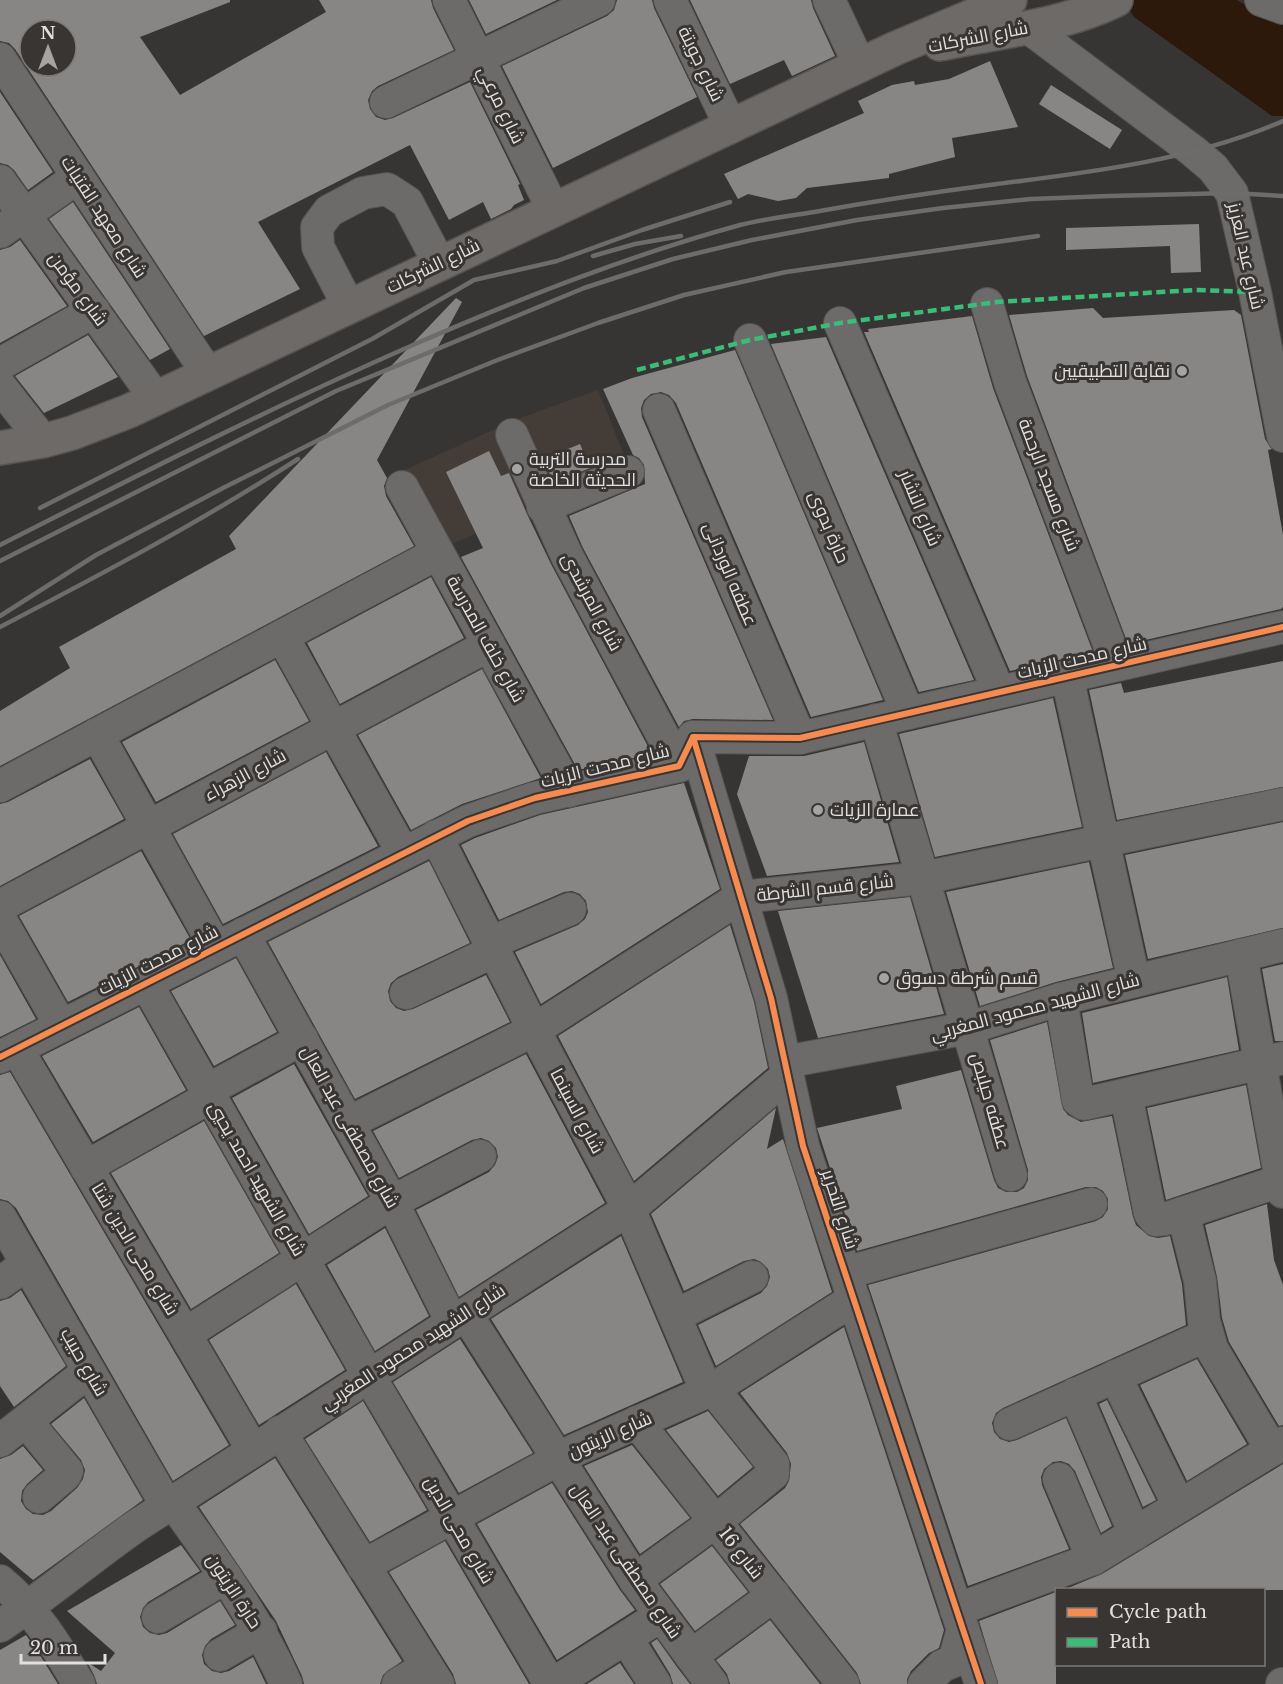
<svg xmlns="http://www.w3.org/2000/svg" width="1283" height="1684" font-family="'Libre Baskerville',Cairo,serif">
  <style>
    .built { fill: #443c37 }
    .water { fill: #2c190b }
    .building { fill: #888685; fill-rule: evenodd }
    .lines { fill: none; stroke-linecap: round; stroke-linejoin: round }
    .minor-casing { stroke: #555353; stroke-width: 34 }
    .major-casing { stroke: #555353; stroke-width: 36 }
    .minor { stroke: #6d6b6a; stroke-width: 32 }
    .major { stroke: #6e6a67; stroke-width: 33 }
    .rail { stroke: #6d6c6b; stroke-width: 4.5 }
    .quiet { stroke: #3abd76; stroke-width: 4.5; stroke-dasharray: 9 4.5; stroke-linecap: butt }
    .cycleway-casing { stroke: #383533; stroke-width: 10 }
    .cycleway { stroke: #f68b52; stroke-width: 6 }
    .poi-dot { fill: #a6a4a3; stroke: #383533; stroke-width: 2 }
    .labels { text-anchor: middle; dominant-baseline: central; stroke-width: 6; stroke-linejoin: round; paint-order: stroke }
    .street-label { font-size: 18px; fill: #e2e0df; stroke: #383533 }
    .poi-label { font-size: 18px; fill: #e2e0df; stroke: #383533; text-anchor: start }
  </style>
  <rect width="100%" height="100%" fill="#373534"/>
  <polygon class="built" points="598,390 629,467 445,547 405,470 512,421"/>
  <polygon class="water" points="1123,0 1237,0 1249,7 1283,18 1283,116 1272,116 1134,17"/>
  <g class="building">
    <path d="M0 0H230V2L140 37 180 95 326 12 319 0H431L433 8 454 50 378 86 372 91 368 100 370 109 376 117 385 120 393 118 470 82 520 184 518 185 524 200 514 205 511 209 491 219 483 202 449 220 410 145 258 222 300 289 204 336 15 49 9 43 0 41ZM30 30H66V66H30Z"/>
    <polygon points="469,0 557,0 486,34"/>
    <polygon points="617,0 652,0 654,8 697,97 553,168 502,66 607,16 614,10"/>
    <polygon points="690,0 811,0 813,8 835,56 792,76 784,60 730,84"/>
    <polygon points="990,61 1018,127 952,138 955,157 889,174 889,178 807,188 796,198 778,201 748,194 738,199 724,174 864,113 858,101 892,85 914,81 915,85 949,79"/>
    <polygon points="1051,85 1122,130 1110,149 1039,104"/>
    <polygon points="0,92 53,172 28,190 14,170 8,165 0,163"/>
    <polygon points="73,202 170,349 150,360 49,219"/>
    <polygon points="1199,224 1201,272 1171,273 1170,246 1066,250 1066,228"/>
    <polygon points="20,240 67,306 0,343 0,250 10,247"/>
    <polygon points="456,298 462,302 377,460 387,478 384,486 386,496 414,546 0,766 0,711 70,668 59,647 236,549 229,536"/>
    <polygon points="1093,308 1103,318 1234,310 1241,315 1265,439 1272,449 1268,450 1283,535 1283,607 1281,609 1128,644 1027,376 1009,315"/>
    <polygon points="972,316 993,388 1093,652 1010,671 864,332 869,332 868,329"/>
    <polygon points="88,335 118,377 44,413 15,376"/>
    <polygon points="826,337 974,680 919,692 771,344"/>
    <polygon points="735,350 883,700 811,717 676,403 669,395 661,392 651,394 644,400 641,408 642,417 773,720 693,719 684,721 679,727 583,548 569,516 645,484 644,465 639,458 633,455 603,389 632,378"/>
    <polygon points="580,444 590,468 554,483 543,459"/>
    <polygon points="489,451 501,476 509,473 527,514 551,564 652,754 578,770 461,557 483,548 446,472"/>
    <polygon points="431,577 464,638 340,704 307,643"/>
    <polygon points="275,660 309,721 156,802 122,742"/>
    <polygon points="1283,661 1283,787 1117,820 1089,690 1121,683 1124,693"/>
    <polygon points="482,669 541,778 462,804 411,830 358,735"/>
    <polygon points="1053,698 1082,827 935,857 899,734"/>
    <polygon points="864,742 899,862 767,876 737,794 749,756 804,756"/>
    <polygon points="326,752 378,846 223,924 173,834"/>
    <polygon points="90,759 124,819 0,886 0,804 8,802"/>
    <polygon points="684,783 720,889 541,1004 515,952 578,925 585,919 588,912 586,901 580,894 572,891 564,892 499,920 461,845 475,838 540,815"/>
    <polygon points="1283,822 1283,928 1148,959 1125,855"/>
    <polygon points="141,851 191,940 68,1002 19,916"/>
    <polygon points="429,861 470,943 398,977 391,983 388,991 390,1001 396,1008 404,1011 413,1009 486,975 510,1022 355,1099 268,942"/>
    <polygon points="1089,862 1113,968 1056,982 980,1006 946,892"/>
    <polygon points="910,897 944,1014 818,1038 778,911"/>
    <polygon points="730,925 754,1002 768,1068 634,1181 558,1036"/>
    <polygon points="0,955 36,1019 0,1037"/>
    <polygon points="236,958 277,1032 214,1066 171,991"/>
    <polygon points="1283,964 1283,1041 1275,1041 1262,969"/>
    <polygon points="1227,977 1239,1050 1093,1083 1082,1013"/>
    <polygon points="139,1007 186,1090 93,1142 42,1056"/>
    <polygon points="1047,1022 1063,1109 1068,1115 1081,1122 1112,1116 1133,1217 1136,1225 1149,1236 1158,1238 1170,1236 1182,1284 1186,1325 1003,1408 996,1413 992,1423 994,1432 1000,1439 1009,1442 1017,1440 1066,1418 1112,1526 1101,1533 1075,1471 1069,1464 1061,1461 1053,1462 1044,1469 1041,1477 1042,1485 1069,1549 968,1586 868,1285 1096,1221 1103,1217 1108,1209 1108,1199 1103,1191 1096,1187 1086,1187 857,1251 817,1128 902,1109 896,1086 961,1070 994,1180 998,1188 1006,1192 1017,1192 1024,1188 1028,1180 1028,1170 990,1040"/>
    <polygon points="526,1054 605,1203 459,1297 416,1210 489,1172 495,1165 498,1157 496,1148 489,1141 481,1138 472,1140 399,1178 373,1131"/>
    <polygon points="294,1064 368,1196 309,1234 232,1098"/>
    <polygon points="10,1072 229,1445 173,1481 16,1208 8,1201 0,1199 0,1075"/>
    <polygon points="1246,1085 1261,1168 1166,1200 1147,1108"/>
    <polygon points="776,1108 767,1149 783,1139 832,1292 716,1366 698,1325 761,1293 767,1286 770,1277 768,1269 761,1262 754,1259 744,1261 684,1291 651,1214"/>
    <polygon points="204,1121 279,1253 191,1309 111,1173"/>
    <polygon points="1267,1204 1274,1260 1283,1285 1283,1425 1279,1426 1229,1342 1222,1318 1217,1277 1205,1225"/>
    <polygon points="385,1228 429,1316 375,1351 327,1265"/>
    <polygon points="621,1236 683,1382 564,1435 491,1319"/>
    <polygon points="296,1284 345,1370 259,1425 209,1340"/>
    <polygon points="21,1290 66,1366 14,1407 0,1386 0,1301 10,1298"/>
    <polygon points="844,1327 944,1630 939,1648 929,1653 911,1671 907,1679 907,1684 861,1684 857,1673 740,1524 785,1488 789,1481 791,1464 787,1453 740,1393"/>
    <polygon points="460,1339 533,1453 459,1493 393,1382"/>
    <polygon points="1197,1359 1247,1444 1187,1481 1140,1385"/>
    <polygon points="84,1398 143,1500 33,1580 0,1552 0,1459 11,1455 23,1446 43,1470 27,1484 22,1491 21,1501 26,1509 33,1514 43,1515 51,1511 77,1488 83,1479 85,1470 81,1460 51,1424"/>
    <polygon points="1107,1400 1156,1500 1143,1507 1099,1404"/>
    <polygon points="363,1401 427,1510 370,1542 305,1439"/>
    <polygon points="708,1411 753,1467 718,1496 666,1430"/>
    <polygon points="632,1445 690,1518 640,1554 584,1466"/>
    <polygon points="275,1458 402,1661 383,1675 380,1684 304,1684 302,1676 276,1621 199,1507"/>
    <polygon points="1283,1464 1283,1590 1063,1590 1102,1574"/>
    <polygon points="552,1483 620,1590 635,1610 557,1660 477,1524"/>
    <polygon points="445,1541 529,1684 456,1684 453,1674 389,1572"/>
    <polygon points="181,1545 200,1571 148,1602 143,1608 140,1617 143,1627 150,1633 159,1635 167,1633 220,1601 235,1625 211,1639 205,1646 202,1655 204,1664 212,1671 221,1673 229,1671 253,1657 266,1684 97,1684 94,1675 87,1662 101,1671 115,1653 67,1611"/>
    <polygon points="712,1546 748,1592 695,1631 660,1584"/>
    <polygon points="1056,1592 1056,1684 998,1684 979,1621"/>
    <polygon points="770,1620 820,1684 730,1684 727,1674 716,1660"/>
    <polygon points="26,1635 38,1652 58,1684 0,1684 0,1650"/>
    <polygon points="657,1639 677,1667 690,1684 673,1684 670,1674 651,1643"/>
    <polygon points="620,1663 634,1684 587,1684"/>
  </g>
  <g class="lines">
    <defs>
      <g id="minor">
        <polyline points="449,0 553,209"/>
        <polyline points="670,0 731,127"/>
        <polyline points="829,0 860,66"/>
        <polyline points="1261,0 1283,8"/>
        <polyline points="1029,28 1193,151 1213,168 1232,193 1255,292 1283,436"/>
        <polyline points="0,59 208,374"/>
        <polyline points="386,102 599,0"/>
        <polyline points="0,181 156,399"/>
        <polyline points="0,232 78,177"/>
        <polyline points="987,304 1010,382 1117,665"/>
        <polyline points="349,307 318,247 317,227 329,211 363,193 387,189 407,202 439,263"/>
        <polyline points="840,323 999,692"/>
        <polyline points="750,340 908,713"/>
        <polyline points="0,364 94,311"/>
        <polyline points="0,386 43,441"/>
        <polyline points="659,410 800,738"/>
        <polyline points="512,435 567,556 679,766"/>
        <polyline points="402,487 569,791"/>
        <polyline points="543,507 628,472"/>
        <polyline points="282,636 403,853"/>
        <polyline points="1067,676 1134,981"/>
        <polyline points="876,720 1011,1175"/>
        <polyline points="97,734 216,948"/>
        <polyline points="693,737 771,998 803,1146 981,1684"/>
        <polyline points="0,786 438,553"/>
        <polyline points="436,836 534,1030 629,1209 707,1392"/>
        <polyline points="0,906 489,645"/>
        <polyline points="0,919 61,1026"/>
        <polyline points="243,934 392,1202 452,1322"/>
        <polyline points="490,943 570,909"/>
        <polyline points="1241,955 1283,1192"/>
        <polyline points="146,983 369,1376 550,1684"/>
        <polyline points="406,993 494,951"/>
        <polyline points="1061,999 1078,1100 1084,1104 1283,1058"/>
        <polyline points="17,1049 253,1450"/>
        <polyline points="0,1057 468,821 535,798 679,766 693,737 800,738 1283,627"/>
        <polyline points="785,1062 968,1028 1061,999 1283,945"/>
        <polyline points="206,1091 302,1039"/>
        <polyline points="1126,1095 1150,1213 1156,1220 1165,1219 1283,1180"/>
        <polyline points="348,1123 534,1030 741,897 923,878 1283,804"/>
        <polyline points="86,1167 210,1097"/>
        <polyline points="1183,1213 1200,1281 1204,1321 1212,1349 1272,1450"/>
        <polyline points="0,1217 167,1506"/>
        <polyline points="845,1273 1091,1204"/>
        <polyline points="0,1283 27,1264"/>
        <polyline points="466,1314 635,1580 712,1684"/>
        <polyline points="675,1316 752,1277"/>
        <polyline points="185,1334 392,1202 480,1156"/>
        <polyline points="1115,1376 1179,1506"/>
        <polyline points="1075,1394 1135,1534"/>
        <polyline points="26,1421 67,1471 65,1475 39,1497"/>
        <polyline points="637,1422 843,1684"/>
        <polyline points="1010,1424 1207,1335"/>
        <polyline points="280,1432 438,1684"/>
        <polyline points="0,1441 89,1371"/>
        <polyline points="1059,1479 1093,1559"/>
        <path d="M173 1502C215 1561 257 1618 286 1684"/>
        <polyline points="363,1566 575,1450 713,1389 854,1299"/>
        <polyline points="635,1580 716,1521 773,1474 773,1464 713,1389"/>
        <path d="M0 1581C35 1610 56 1645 79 1684"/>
        <polyline points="956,1610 1093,1559 1283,1443"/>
        <polyline points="158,1617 226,1577"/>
        <path d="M0 1626C47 1595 90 1558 136 1526L629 1209 788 1075"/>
        <polyline points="626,1638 655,1684"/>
        <polyline points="220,1655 261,1631"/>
        <polyline points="691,1656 774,1595"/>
        <polyline points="398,1684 427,1667"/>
        <polyline points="553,1684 660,1616"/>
        <polyline points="924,1684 942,1666 954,1661 963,1629"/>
        <polyline points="1282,1684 1283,1684"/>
      </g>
      <g id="major">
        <path d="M940 44C999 31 1061 27 1116 0"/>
        <polyline points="0,448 43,441 72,433 129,411 894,49 1010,0"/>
      </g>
    </defs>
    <use href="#minor" class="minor-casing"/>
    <use href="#major" class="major-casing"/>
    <use href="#minor" class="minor"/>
    <use href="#major" class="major"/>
    <g class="rail">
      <polyline points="593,256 635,244 681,236"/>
      <polyline points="40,508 372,339 474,280 557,261 642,230 730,202"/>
      <path d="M0 545C136 476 272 407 413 345 519 299 627 256 740 225 764 219 789 216 814 212 875 201 935 192 997 184 1093 172 1193 160 1283 121"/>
      <polyline points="0,561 336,391 584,288 673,259 752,240 857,220 943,208 1031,199 1109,196 1232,193 1283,196"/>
      <polyline points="0,616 96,555 225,487 388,405 495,361 598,323 684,295 786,272 1038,236"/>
      <path d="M0 627C102 574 202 521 298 459"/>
    </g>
    <polyline class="quiet" points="637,370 750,340 840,323 997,302 1195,290 1255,292"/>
    <defs>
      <g id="cycleway">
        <polyline points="693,737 771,998 803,1146 981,1684"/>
        <polyline points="0,1057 468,821 535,798 679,766 693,737 800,738 1283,627"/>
      </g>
    </defs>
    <use href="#cycleway" class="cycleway-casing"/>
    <use href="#cycleway" class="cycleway"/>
  </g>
  <g class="poi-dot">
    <circle cx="1182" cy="371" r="6"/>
    <circle cx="517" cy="469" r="6"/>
    <circle cx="818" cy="810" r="6"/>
    <circle cx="884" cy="978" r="6"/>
  </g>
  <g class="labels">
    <g class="street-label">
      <text transform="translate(978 37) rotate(-11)">شارع الشركات</text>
      <text transform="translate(701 64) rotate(64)">شارع جويتة</text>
      <text transform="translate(501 105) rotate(64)">شارع مرعي</text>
      <text transform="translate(104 217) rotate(57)">شارع معهد الفتيات</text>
      <text transform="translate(1246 256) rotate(77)">شارع عبد العزيز</text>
      <text transform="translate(433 266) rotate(-26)">شارع الشركات</text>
      <text transform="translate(78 289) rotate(54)">شارع مؤمن</text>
      <text transform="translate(1049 485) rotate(69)">شارع مسجد الرحمة</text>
      <text transform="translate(920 508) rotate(67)">شارع النشار</text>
      <text transform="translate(829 527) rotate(67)">حارة بدوى</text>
      <text transform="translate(730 574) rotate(67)">عطفه الوردانى</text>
      <text transform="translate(592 602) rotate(62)">شارع المرشدى</text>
      <text transform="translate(486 639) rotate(61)">شارع خلف المدرسة</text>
      <text transform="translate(1082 658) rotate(-13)">شارع مدحت الزيات</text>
      <text transform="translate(605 766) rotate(-14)">شارع مدحت الزيات</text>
      <text transform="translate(245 775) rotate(-28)">شارع الزهراء</text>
      <text transform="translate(825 888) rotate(-6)">شارع قسم الشرطة</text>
      <text transform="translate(158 960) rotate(-27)">شارع مدحت الزيات</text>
      <text transform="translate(1035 1007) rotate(-15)">شارع الشهيد محمود المغربي</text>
      <text transform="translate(990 1101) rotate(74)">عطفه حيلبص</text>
      <text transform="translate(577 1111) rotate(62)">شارع السينما</text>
      <text transform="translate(350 1127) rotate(61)">شارع مصطفى عبد العال</text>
      <text transform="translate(257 1179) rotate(60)">شارع الشهيد احمد يحيي</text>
      <text transform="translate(840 1209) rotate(72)">شارع التحرير</text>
      <text transform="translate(135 1249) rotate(59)">شارع محى الدين شتا</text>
      <text transform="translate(413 1347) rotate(-33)">شارع الشهيد محمود المغربي</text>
      <text transform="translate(84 1362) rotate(60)">شارع حبيب</text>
      <text transform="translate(610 1435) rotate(-24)">شارع الزيتون</text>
      <text transform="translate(459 1530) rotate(60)">شارع محى الدين</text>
      <text transform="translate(741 1553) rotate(52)">شارع 16</text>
      <text transform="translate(626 1561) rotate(56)">شارع مصطفى عبد العال</text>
      <text transform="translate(234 1591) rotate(57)">حارة الزيتون</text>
    </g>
    <g class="poi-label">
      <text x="1170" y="371" text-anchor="end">نقابة التطبيقيين</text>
      <text x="529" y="459">مدرسة التربية<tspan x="529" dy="21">الحديثة الخاصة</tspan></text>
      <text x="830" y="810">عمارة الزيات</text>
      <text x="896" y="978">قسم شرطة دسوق</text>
    </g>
  </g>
  <rect x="1055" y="1588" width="210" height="78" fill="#383533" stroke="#7c7978" stroke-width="1.5"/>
  <rect x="1067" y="1608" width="30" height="9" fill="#f68b52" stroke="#7c7978" stroke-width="1.5"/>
  <text x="1109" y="1618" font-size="18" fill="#e2e0df">Cycle path</text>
  <rect x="1067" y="1638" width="30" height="9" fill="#3abd76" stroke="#7c7978" stroke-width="1.5"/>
  <text x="1109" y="1648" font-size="18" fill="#e2e0df">Path</text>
  <g transform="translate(48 48)"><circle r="28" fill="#383533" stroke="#7c7978" stroke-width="1.5"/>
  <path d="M0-4.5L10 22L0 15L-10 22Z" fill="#a6a4a3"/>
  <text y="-9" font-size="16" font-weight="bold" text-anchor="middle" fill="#e2e0df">N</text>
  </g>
  <path d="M21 1654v9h84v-9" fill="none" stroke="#e2e0df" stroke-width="3"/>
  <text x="30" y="1654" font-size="18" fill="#e2e0df" stroke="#383533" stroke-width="4.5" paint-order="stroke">20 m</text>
</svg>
